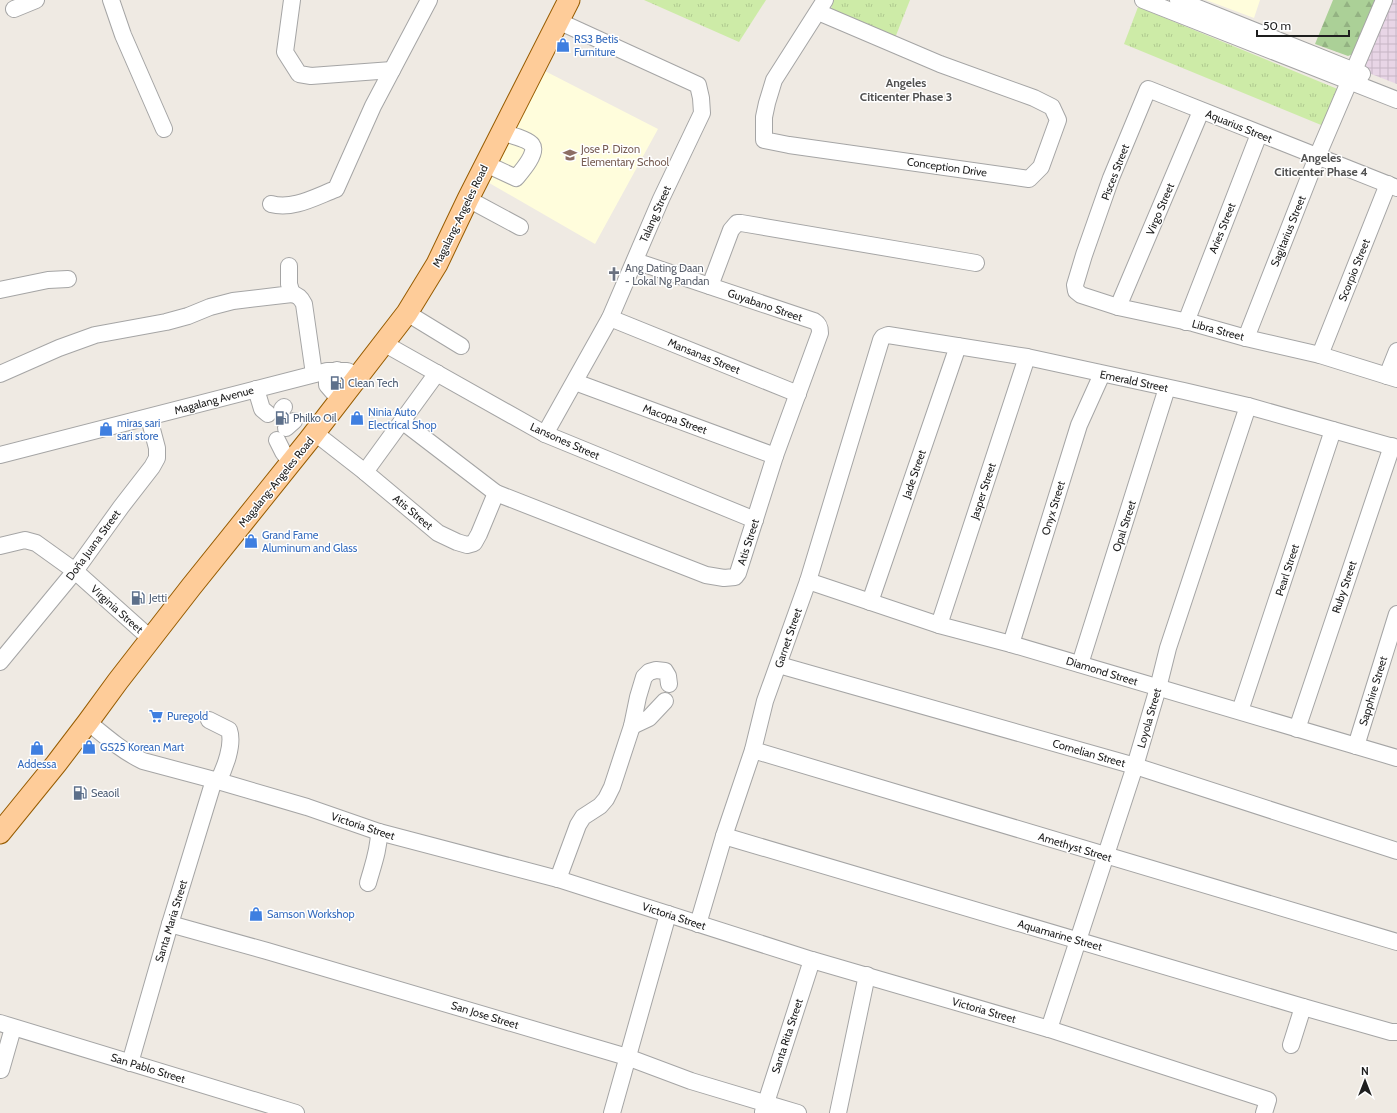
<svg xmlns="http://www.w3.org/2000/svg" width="1397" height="1113" font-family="Cabin,sans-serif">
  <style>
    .industrial { fill: url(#industrial-grid) }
    .education { fill: #fffddc }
    .grass { fill: url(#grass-tufts) }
    .forest { fill: url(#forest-firs) }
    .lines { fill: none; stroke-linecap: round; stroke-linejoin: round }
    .minor-casing { stroke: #a5a5a5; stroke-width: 18 }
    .major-casing { stroke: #975c00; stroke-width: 23 }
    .minor { stroke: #fff; stroke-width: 16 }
    .major { stroke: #fecc99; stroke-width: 21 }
    .labels { text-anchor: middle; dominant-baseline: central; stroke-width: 3; stroke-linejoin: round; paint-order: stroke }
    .shop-label { font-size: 11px; fill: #366cbe; stroke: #fff; text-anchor: start }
    .street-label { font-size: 11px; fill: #1e1e1e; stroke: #fff }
    .education-label { font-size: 11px; fill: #785e54; stroke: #fff; text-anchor: start }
    .worship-label { font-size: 11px; fill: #5b616d; stroke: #fff; text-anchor: start }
    .service-label { font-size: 11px; fill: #4e5e75; stroke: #fff; text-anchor: start }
    .neighbourhood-label { font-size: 12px; font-weight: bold; fill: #515151; stroke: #fff }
  </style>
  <defs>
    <pattern id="industrial-grid" width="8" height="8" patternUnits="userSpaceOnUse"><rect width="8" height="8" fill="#e8d5e6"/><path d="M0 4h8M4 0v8" fill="none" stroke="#c7b6c5"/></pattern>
    <pattern id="grass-tufts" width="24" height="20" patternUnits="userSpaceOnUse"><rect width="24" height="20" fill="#cdeba7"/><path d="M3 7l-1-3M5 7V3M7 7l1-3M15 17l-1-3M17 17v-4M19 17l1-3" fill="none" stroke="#b0c98f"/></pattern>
    <pattern id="forest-firs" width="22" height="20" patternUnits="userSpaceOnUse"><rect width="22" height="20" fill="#abd097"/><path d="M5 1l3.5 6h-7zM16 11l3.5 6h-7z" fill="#93b282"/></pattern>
  </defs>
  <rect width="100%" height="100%" fill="#efeae3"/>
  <polygon class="industrial" points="1389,0 1397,0 1397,84 1361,70"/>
  <g class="education">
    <polygon points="1206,0 1260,0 1254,18"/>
    <polygon points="541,69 658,129 595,244 484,180"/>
  </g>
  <g class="grass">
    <polygon points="644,0 766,0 739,42"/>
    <polygon points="833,0 910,0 895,38 834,12 831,9"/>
    <polygon points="1138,7 1340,90 1326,127 1124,44"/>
  </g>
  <polygon class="forest" points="1333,0 1377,0 1353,54 1348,56 1315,44"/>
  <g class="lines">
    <defs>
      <g id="minor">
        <polyline points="111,0 123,35 164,129"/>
        <polyline points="292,0 285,52 299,74 311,76 392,70"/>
        <polyline points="1143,0 1397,100"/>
        <polyline points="1178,0 1362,74"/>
        <polyline points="14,9 36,0"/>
        <polyline points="818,12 940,64 1034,98 1052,107 1058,120 1041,167 1029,179 789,145 764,140 764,117 767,103 774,80 825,0"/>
        <path d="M486 164 516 178C521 172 538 153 532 145 528 139 509 135 502 132"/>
        <polyline points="1397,188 1148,89 1111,178 1084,255 1075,285 1076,291 1081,295 1118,307 1193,323 1246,338 1320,355 1397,379"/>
        <polyline points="468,199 520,227"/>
        <path d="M271 204C293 210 315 197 336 189L373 106 429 0"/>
        <polyline points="710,286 731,230 737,223 741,223 976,263"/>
        <polyline points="0,290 48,280 68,279"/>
        <path d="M292 294C298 295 301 298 304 304L314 374"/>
        <polyline points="1118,307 1201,111"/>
        <polyline points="407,313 461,346"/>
        <polyline points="610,318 798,394"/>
        <polyline points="1186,322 1259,134"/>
        <polyline points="1246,338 1317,157 1384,0"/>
        <polyline points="385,344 545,434 755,520"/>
        <polyline points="1320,355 1388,184"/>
        <polyline points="337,370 327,381 327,385 340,400"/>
        <polyline points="0,374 59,348 95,335 166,322 188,316 210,307 233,301 292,294 289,284 289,266"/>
        <polyline points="1387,376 1397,351"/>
        <polyline points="575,382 775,456"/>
        <polyline points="256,389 262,409 268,414"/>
        <polyline points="282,409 284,407"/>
        <path d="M402 421 496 493 706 575 724 578 735 577 738 573 775 456 820 333C820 327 819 324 814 321L635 261"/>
        <polyline points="286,428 294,421"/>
        <polyline points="315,433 365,472 438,533 457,542 467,545 474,543 479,534 496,493"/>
        <polyline points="545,434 610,318 661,199 702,113 701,98 698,85 558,21"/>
        <polyline points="277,440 283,452 291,463"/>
        <polyline points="0,455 327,371 347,371 359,376"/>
        <polyline points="365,472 437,373"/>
        <polyline points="0,546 25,540 36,543 75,571 151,639"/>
        <polyline points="808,581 939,625 1011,644 1397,758"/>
        <polyline points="870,602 958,346"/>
        <polyline points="939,625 1027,357"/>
        <polyline points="1011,644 1079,425 1102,374"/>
        <polyline points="0,662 75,571 121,507 152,467 157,458 157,448 149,418"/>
        <polyline points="1080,664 1167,388"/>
        <polyline points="779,665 1135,766 1397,851"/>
        <polyline points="1240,711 1333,430"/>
        <path d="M209 720 229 730C234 744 225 768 218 781"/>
        <path d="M88 722C105 736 122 751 143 761L218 781 307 807 379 832 558 879 812 960 1049 1029 1268 1100 1264 1113"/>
        <polyline points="632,726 649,718 665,701"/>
        <polyline points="1297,729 1392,446"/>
        <polyline points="1356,746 1397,614"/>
        <polyline points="753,750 1397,942"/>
        <polyline points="724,836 1303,1007 1391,1032 1397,1032"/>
        <polyline points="558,879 578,825 583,817 600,806 606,799 612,787 632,726 638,697 644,677 649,672 656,670 665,671 668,676 669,684"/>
        <path d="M368 883C373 865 379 850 379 832"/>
        <polyline points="170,924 267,951 627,1057 691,1081 798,1113"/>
        <polyline points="698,924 724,836 753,750 765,701 808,581 881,340 883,337 888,335 1027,357 1184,391 1248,406 1397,448"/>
        <polyline points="0,1023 296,1113"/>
        <polyline points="1049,1029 1135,766 1158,688 1168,648 1248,406"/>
        <polyline points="1291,1045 1303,1007"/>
        <polyline points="130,1063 170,924 214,780"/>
        <polyline points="1,1070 13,1028"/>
        <polyline points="763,1112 812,960"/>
        <polyline points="612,1113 668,914"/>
        <polyline points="838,1113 867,975"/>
      </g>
      <polyline id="major" points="0,833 56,764 88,722 118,681 191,587 309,440 407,313 437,264 468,199 569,0"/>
    </defs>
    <use href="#minor" class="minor-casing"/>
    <use href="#major" class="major-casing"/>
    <use href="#minor" class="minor"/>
    <use href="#major" class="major"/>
  </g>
  <defs>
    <symbol id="shop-bare" viewBox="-9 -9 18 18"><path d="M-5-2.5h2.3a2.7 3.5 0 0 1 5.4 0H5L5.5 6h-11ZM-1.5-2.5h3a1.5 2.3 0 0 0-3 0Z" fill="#3f7fe0" stroke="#fff" stroke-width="2.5" paint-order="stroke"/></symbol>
    <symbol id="school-bare" viewBox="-9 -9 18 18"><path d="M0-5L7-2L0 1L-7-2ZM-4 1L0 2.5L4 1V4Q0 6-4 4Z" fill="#8d6e63" stroke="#fff" stroke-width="2.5" paint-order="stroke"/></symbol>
    <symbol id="church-bare" viewBox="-9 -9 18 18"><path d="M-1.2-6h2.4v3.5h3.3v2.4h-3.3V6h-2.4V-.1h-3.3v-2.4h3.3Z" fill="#6b7280" stroke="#fff" stroke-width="2.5" paint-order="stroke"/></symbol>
    <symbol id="fuel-bare" viewBox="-9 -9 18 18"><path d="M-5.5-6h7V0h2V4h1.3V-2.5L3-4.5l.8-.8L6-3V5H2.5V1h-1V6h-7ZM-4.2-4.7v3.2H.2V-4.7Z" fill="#5c6f8a" stroke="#fff" stroke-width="2.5" paint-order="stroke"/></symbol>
    <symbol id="supermarket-bare" viewBox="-9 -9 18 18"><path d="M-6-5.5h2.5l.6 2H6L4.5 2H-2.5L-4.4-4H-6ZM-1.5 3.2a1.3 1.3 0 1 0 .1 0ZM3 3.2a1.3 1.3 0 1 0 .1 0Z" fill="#3f7fe0" stroke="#fff" stroke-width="2.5" paint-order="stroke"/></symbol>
  </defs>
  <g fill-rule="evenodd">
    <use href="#shop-bare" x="553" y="35" width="20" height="20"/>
    <use href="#school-bare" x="560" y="145" width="20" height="20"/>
    <use href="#church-bare" x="604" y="264" width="20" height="20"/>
    <use href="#fuel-bare" x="327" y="373" width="20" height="20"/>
    <use href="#fuel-bare" x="272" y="408" width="20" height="20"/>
    <use href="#shop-bare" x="347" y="408" width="20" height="20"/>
    <use href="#shop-bare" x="96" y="419" width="20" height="20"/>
    <use href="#shop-bare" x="241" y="531" width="20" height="20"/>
    <use href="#fuel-bare" x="128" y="588" width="20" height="20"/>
    <use href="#supermarket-bare" x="146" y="706" width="20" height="20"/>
    <use href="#shop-bare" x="79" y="737" width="20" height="20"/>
    <use href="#shop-bare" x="27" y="738" width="20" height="20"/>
    <use href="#fuel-bare" x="70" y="783" width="20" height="20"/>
    <use href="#shop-bare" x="246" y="904" width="20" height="20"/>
  </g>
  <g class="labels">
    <g class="shop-label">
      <text x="574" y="39">RS3 Betis<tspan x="574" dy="13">Furniture</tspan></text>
      <text x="368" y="412">Ninia Auto<tspan x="368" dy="13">Electrical Shop</tspan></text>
      <text x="117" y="423">miras sari<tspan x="117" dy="13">sari store</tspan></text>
      <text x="262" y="535">Grand Fame<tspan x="262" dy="13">Aluminum and Glass</tspan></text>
      <text x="167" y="716">Puregold</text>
      <text x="100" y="747">GS25 Korean Mart</text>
      <text x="37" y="764" text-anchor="middle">Addessa</text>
      <text x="267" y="914">Samson Workshop</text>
    </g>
    <g class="street-label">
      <text transform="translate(1239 126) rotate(22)">Aquarius Street</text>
      <text transform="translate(947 167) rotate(8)">Conception Drive</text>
      <text transform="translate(1115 172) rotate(-69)">Pisces Street</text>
      <text transform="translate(1160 209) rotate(-67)">Virgo Street</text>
      <text transform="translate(655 214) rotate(-66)">Talang Street</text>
      <text transform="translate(460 216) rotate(-64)">Magalang-Angeles Road</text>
      <text transform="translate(1222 228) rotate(-68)">Aries Street</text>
      <text transform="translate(1288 231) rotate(-68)">Sagitarius Street</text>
      <text transform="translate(1354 270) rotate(-68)">Scorpio Street</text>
      <text transform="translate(765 305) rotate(19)">Guyabano Street</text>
      <text transform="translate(1218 330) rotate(15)">Libra Street</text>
      <text transform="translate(704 356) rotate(22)">Mansanas Street</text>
      <text transform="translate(1134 381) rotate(12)">Emerald Street</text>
      <text transform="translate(214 400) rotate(-15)">Magalang Avenue</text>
      <text transform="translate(675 419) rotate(20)">Macopa Street</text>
      <text transform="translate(565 441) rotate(24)">Lansones Street</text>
      <text transform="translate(914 474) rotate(-71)">Jade Street</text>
      <text transform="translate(276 482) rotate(-51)">Magalang-Angeles Road</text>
      <text transform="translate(983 491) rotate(-72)">Jasper Street</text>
      <text transform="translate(1053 508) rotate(-73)">Onyx Street</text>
      <text transform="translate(413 512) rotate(40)">Atis Street</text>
      <text transform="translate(1124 526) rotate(-72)">Opal Street</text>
      <text transform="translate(748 542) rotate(-72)">Atis Street</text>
      <text transform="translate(93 545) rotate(-54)">Doña Juana Street</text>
      <text transform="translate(1287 570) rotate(-72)">Pearl Street</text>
      <text transform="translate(1344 587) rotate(-71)">Ruby Street</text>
      <text transform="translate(117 609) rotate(42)">Virginia Street</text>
      <text transform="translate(788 638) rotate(-71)">Garnet Street</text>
      <text transform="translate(1102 671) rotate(17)">Diamond Street</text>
      <text transform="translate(1373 691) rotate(-73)">Sapphire Street</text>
      <text transform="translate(1149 718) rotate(-74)">Loyola Street</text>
      <text transform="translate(1089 753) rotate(16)">Cornelian Street</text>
      <text transform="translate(363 826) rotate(18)">Victoria Street</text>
      <text transform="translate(1075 847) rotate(17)">Amethyst Street</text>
      <text transform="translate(674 916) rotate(18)">Victoria Street</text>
      <text transform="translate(171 921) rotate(-73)">Santa Maria Street</text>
      <text transform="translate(1060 935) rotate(16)">Aquamarine Street</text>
      <text transform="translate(984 1010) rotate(16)">Victoria Street</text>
      <text transform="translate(485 1015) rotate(17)">San Jose Street</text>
      <text transform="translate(787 1036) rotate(-72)">Santa Rita Street</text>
      <text transform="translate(148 1068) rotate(17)">San Pablo Street</text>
    </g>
    <g class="education-label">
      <text x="581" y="149">Jose P. Dizon<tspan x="581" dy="13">Elementary School</tspan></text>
    </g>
    <g class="worship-label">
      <text x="625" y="268">Ang Dating Daan<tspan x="625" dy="13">- Lokal Ng Pandan</tspan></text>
    </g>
    <g class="service-label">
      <text x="348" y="383">Clean Tech</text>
      <text x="293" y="418">Philko Oil</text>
      <text x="149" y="598">Jetti</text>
      <text x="91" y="793">Seaoil</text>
    </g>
    <g class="neighbourhood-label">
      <text x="906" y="82">Angeles<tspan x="906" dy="14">Citicenter Phase 3</tspan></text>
      <text x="1321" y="157">Angeles<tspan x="1321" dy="14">Citicenter Phase 4</tspan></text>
    </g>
  </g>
  <g transform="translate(1365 1081)" stroke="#ffffff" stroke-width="3" paint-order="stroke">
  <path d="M0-3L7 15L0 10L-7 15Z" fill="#1e1e1e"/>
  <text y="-6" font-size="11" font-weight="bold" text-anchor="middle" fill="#1e1e1e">N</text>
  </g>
  <path d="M1257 30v6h92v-6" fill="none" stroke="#1e1e1e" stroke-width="2"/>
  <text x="1263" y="30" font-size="12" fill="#1e1e1e" stroke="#ffffff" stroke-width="3" paint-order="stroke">50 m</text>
</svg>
